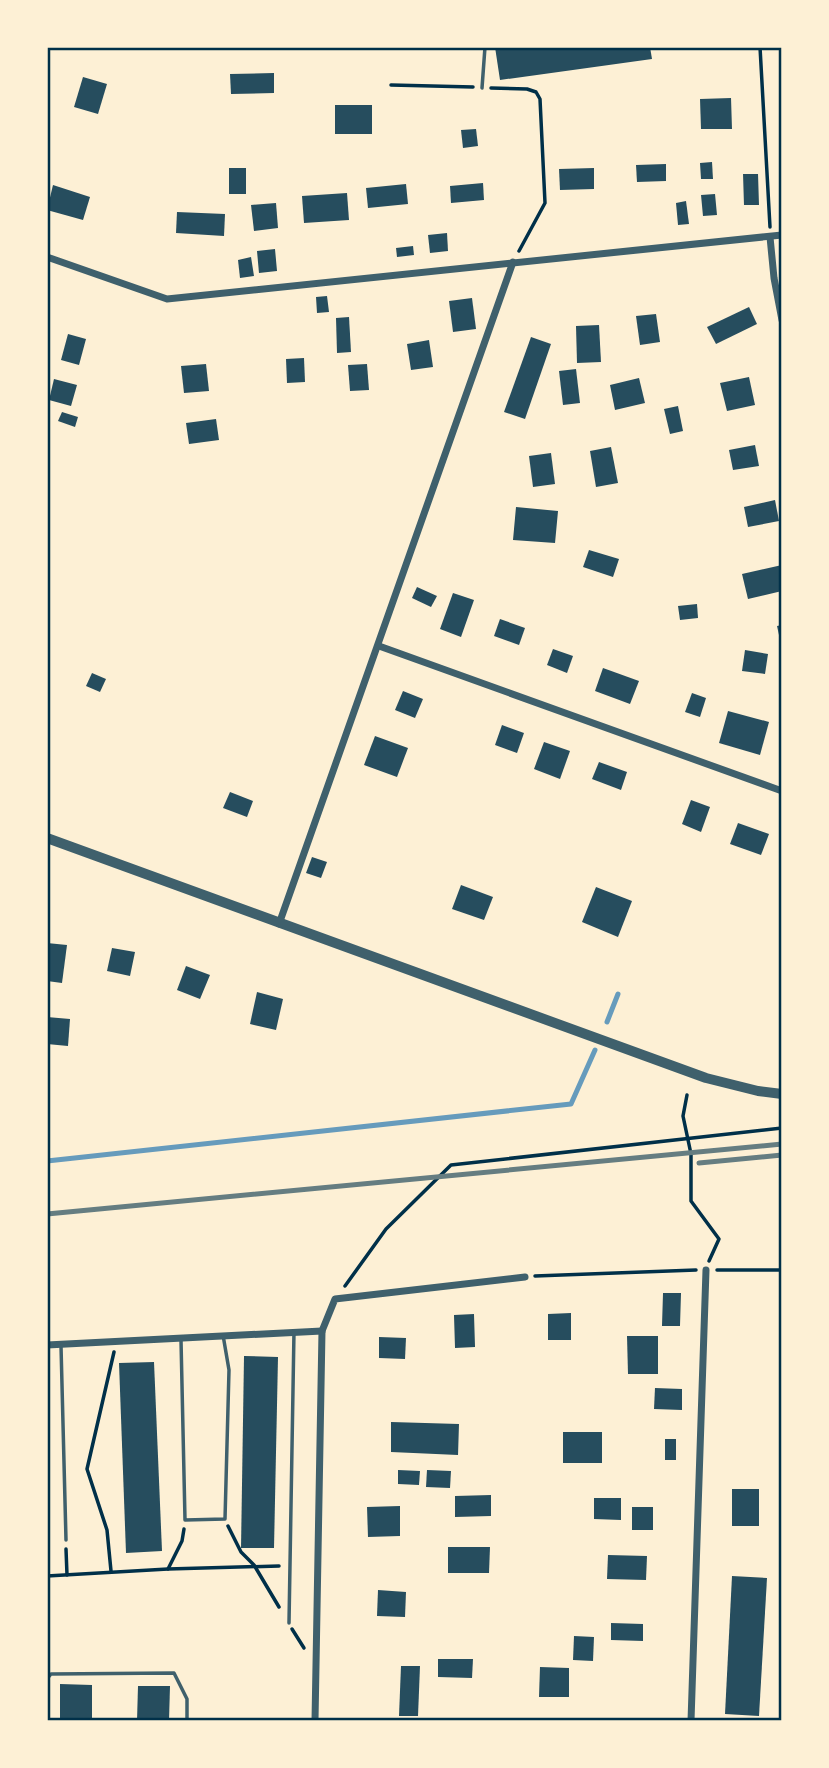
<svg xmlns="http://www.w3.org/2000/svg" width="829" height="1768" font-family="'Open Sans',sans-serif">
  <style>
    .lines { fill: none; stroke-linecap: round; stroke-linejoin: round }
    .stream { stroke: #669bbc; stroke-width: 5 }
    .building { fill: #264d5e }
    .path { stroke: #003049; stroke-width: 3.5 }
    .service { stroke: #3f606c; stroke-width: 3.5 }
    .minor { stroke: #3f606c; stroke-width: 7 }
    .tertiary { stroke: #3f606c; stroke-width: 10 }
    .rail { stroke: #657d81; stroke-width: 5 }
    .neatline { fill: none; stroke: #003049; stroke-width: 2.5 }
  </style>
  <rect width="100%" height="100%" fill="#fdf0d5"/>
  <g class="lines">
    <g class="stream">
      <polyline points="607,1022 618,994"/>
      <polyline points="47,1161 571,1104 595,1050"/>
    </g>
  </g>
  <g class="building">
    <polygon points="495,47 650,47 652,59 500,80"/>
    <polygon points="274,73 274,93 231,94 230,74"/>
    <polygon points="83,77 107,84 98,114 74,107"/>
    <polygon points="731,98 732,129 701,129 700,99"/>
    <rect x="335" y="105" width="37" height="29"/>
    <polygon points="476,129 478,146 463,148 461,130"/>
    <polygon points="712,162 713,179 701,179 700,163"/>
    <polygon points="666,164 666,181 637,182 636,165"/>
    <rect x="229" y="168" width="17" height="26"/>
    <polygon points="594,168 594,189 560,190 559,169"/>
    <polygon points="743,174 758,174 759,205 744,205"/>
    <polygon points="483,183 484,200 451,203 450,186"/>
    <polygon points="406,184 408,204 368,208 366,188"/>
    <polygon points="53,185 90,197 83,220 47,210"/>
    <polygon points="347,193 349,220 304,223 302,196"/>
    <polygon points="715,194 717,215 703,216 701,195"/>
    <polygon points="686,201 689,224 678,225 676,203"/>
    <polygon points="276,203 278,228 254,231 251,205"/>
    <polygon points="177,212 225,214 224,236 176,233"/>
    <polygon points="447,233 448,251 430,253 428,235"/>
    <polygon points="413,246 414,255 397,257 396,248"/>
    <polygon points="275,249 277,271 259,273 257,251"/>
    <polygon points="251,257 254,276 240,278 238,260"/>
    <polygon points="327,296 329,312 317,313 316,297"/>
    <polygon points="472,298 476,329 453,332 449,301"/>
    <polygon points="749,307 757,324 716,344 707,327"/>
    <polygon points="656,314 660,342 640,345 636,316"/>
    <polygon points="349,317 351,352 337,353 336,318"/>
    <polygon points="599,325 601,362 577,363 576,326"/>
    <polygon points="68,334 86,339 79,365 61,360"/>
    <polygon points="531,337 551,344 525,419 504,412"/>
    <polygon points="429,340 433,367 411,370 407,344"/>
    <polygon points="304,358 305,382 287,383 286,359"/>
    <polygon points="206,364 209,391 184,393 181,366"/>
    <polygon points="367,364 369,390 350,391 348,365"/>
    <polygon points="576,369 580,403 563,405 559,371"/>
    <polygon points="749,377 755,405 727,411 720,383"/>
    <polygon points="639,378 645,403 615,410 610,385"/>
    <polygon points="54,379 77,385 71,406 49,400"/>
    <polygon points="678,406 683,431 670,434 664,409"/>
    <polygon points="62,412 78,417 75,427 58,421"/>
    <polygon points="216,419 219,440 189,444 186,423"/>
    <polygon points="755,445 759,466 733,470 729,450"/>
    <polygon points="611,447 618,483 596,487 590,451"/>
    <polygon points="551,453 555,484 533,487 529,456"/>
    <polygon points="775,500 779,521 748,527 744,507"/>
    <polygon points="516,507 558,511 555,543 513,540"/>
    <polygon points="589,550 619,559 613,577 583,567"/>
    <polygon points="782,565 782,591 748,599 742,574"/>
    <polygon points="417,587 437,596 431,607 412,598"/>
    <polygon points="453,593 474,600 461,637 440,629"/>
    <polygon points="697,604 698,618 680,620 678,606"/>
    <polygon points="500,619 525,628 519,645 494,636"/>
    <polygon points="782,625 782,644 781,644 777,626"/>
    <polygon points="553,649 573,656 567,673 547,665"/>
    <polygon points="745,650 768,654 765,674 742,671"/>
    <polygon points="603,668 639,681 630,704 595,691"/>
    <polygon points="92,673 106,679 100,692 86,686"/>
    <polygon points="403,691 423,699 415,718 395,710"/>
    <polygon points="692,693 706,698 700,717 685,712"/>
    <polygon points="728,711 769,722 760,755 719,743"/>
    <polygon points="502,725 524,733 517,753 495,745"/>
    <polygon points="375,736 408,748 397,777 364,765"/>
    <polygon points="544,742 570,751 560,779 534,769"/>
    <polygon points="599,762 627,772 621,790 592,779"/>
    <polygon points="230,792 253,801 247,817 223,808"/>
    <polygon points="691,800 710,807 701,832 682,824"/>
    <polygon points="738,823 769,834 761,855 730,844"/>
    <polygon points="312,857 327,862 321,878 306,873"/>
    <polygon points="461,885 493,897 484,920 452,909"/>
    <polygon points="596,887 632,901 618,937 582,922"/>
    <polygon points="47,943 67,945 62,983 47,981"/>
    <polygon points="112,948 135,952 130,976 107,971"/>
    <polygon points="186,966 210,975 200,999 177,990"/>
    <polygon points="257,992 283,999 276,1030 250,1024"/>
    <polygon points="47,1017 70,1019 68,1046 47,1044"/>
    <polygon points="663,1293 681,1293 680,1326 662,1326"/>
    <polygon points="571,1313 571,1340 548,1340 548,1314"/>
    <polygon points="474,1314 475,1347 455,1348 454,1315"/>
    <polygon points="627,1336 658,1336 658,1374 628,1374"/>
    <polygon points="379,1337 406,1338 405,1359 379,1358"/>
    <polygon points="244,1356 278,1357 274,1548 241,1548"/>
    <polygon points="154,1362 162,1551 126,1553 119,1363"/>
    <polygon points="655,1388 682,1389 682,1410 654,1409"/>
    <polygon points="391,1422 459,1424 458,1455 391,1452"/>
    <rect x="563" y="1432" width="39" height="31"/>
    <rect x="665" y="1439" width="11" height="21"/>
    <polygon points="398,1470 420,1471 419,1485 398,1484"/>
    <polygon points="427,1470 451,1471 450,1488 426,1487"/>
    <rect x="732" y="1489" width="27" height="37"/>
    <polygon points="491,1495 491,1516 455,1517 455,1496"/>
    <polygon points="594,1498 621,1498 621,1520 594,1519"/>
    <polygon points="400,1506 400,1536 368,1537 367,1507"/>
    <rect x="632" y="1507" width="21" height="23"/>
    <polygon points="448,1547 490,1547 489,1573 448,1573"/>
    <polygon points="608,1555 647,1556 646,1580 607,1579"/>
    <polygon points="732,1576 767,1578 759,1716 725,1714"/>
    <polygon points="378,1590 406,1592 405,1617 377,1616"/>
    <polygon points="611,1623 643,1624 643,1641 611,1640"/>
    <polygon points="574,1636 594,1637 593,1661 573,1660"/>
    <polygon points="438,1659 473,1659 472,1678 438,1677"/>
    <polygon points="401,1666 420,1666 418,1716 399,1716"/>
    <polygon points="540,1667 569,1668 569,1697 539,1697"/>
    <polygon points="60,1684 92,1685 92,1721 60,1721"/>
    <polygon points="138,1686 170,1686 169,1721 137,1721"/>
  </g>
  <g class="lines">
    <g class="path">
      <polyline points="760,47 770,227"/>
      <polyline points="391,85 473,87"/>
      <polyline points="491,88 527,89 536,92 540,99 545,203 519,251"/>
      <polyline points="687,1095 683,1116 691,1154 691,1201 719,1239 709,1261"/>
      <polyline points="717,1270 782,1270"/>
      <polyline points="535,1276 696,1270"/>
      <polyline points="345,1286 386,1229 451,1165 782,1128"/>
      <polyline points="228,1526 241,1552 254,1565 279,1607"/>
      <polyline points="66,1549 67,1575"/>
      <polyline points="168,1569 182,1541 184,1529"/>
      <polyline points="111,1571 107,1530 87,1469 114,1352"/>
      <polyline points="47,1576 168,1569 279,1566"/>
      <polyline points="292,1629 304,1648"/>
    </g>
    <g class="service">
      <polyline points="482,88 485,47"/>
      <polyline points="181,1340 185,1520 225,1519 229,1370 223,1335"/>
      <polyline points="61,1346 66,1540"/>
      <polyline points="289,1623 294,1331"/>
      <polyline points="47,1679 51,1674 174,1673 187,1699 187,1721"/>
    </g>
    <g class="minor">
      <polyline points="770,237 774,278 782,320"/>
      <polyline points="47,257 167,299 782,235"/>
      <polyline points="379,646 782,791"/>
      <polyline points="279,924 513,262"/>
      <polyline points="47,1345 322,1331"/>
      <polyline points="315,1721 322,1331 335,1299 525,1277"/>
      <polyline points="691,1721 706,1270"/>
    </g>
    <polyline class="tertiary" points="47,838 706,1078 758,1091 782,1094"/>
    <g class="rail">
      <polyline points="699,1163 782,1155"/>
      <polyline points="47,1214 782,1144"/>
    </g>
  </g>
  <rect width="829" height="1768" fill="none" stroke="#fdf0d5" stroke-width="98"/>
  <rect x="49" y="49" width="731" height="1670" class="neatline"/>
</svg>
